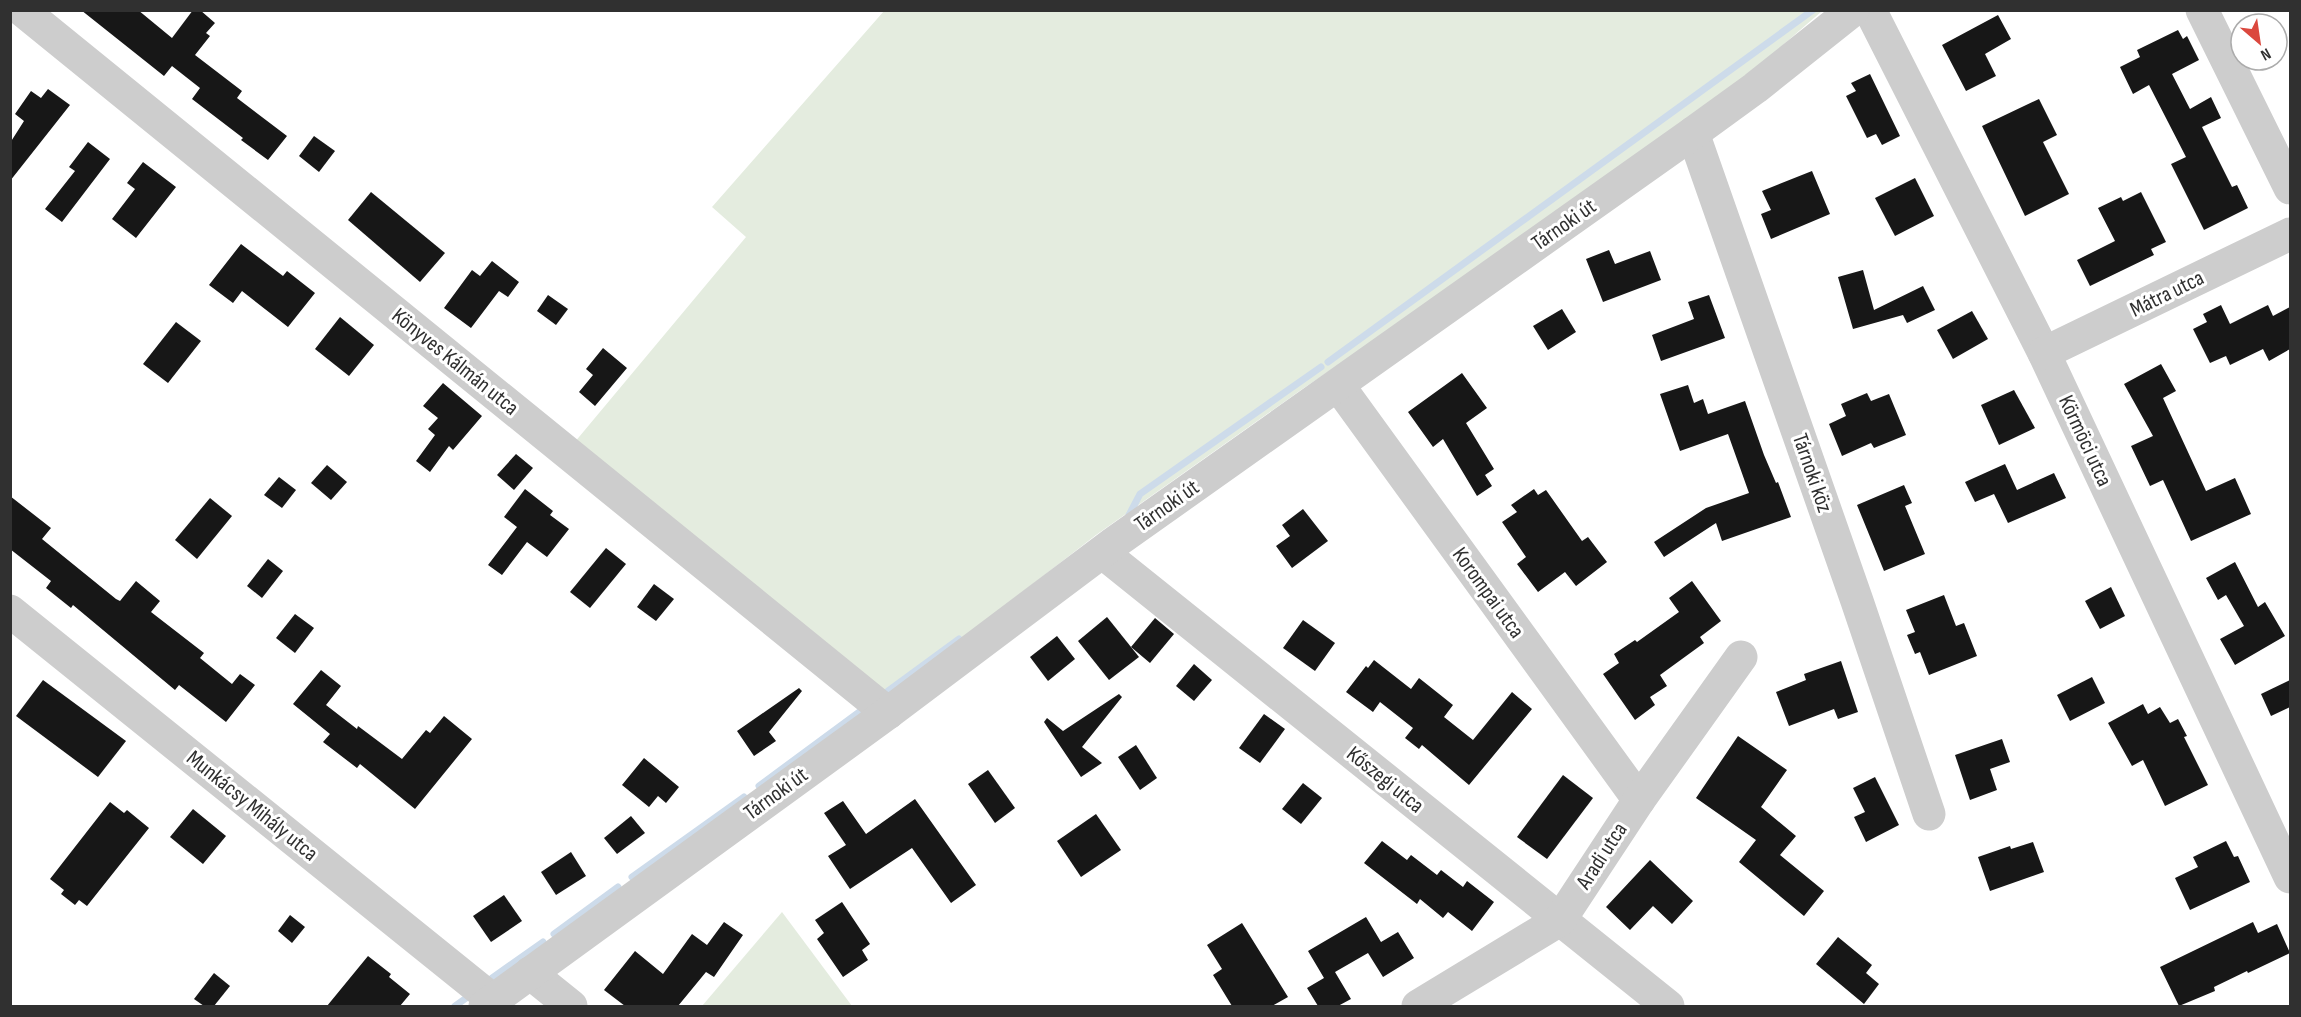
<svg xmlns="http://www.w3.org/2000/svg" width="2301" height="1017" font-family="'Sofia Sans Condensed',sans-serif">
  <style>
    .green { fill: #e4ecdf }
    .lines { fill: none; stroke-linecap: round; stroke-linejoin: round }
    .stream { stroke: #cddbea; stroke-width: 7 }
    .building { fill: #171717 }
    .minor { stroke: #cdcdcd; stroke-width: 33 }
    .labels { text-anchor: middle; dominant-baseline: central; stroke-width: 6; stroke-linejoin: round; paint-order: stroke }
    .street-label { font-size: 22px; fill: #303030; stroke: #fff }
  </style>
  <rect width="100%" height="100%" fill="#fff"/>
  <g class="green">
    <polygon points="884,11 1822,11 1747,76 1400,323 1301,390 1096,535 884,699 574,443 746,237 712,207"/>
    <polygon points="782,912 852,1006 702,1006"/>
  </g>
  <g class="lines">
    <g class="stream">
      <polyline points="1328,362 1813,10"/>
      <polyline points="1128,517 1140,494 1321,367"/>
      <polyline points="888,691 959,639"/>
      <polyline points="759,786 866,707"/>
      <polyline points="632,877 744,797"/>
      <polyline points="554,934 618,887"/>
      <polyline points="492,978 543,942"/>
      <polyline points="455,1006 469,996"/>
    </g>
  </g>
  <g class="building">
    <polygon points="81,10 138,10 172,38 193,10 200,10 215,23 206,33 210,36 195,55 242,91 237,98 287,136 268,160 241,140 243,138 192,99 200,88 172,66 164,76"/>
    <polygon points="1998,15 2011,39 1985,54 1996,76 1966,91 1942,45"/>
    <polygon points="2178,30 2183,39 2187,36 2199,60 2172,74 2190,109 2211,97 2221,118 2202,127 2232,187 2237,185 2248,208 2204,230 2171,164 2186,157 2149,85 2133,94 2120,67 2140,57 2137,50"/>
    <polygon points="1870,74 1900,136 1882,145 1876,134 1867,138 1846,96 1856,91 1851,83"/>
    <polygon points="48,89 70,105 10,181 10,143 24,121 15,114 31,91 41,98"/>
    <polygon points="2039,99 2057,135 2043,142 2069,194 2025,216 1982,126"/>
    <polygon points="314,136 335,151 319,172 299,156"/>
    <polygon points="88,142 110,159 62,222 45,209 75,171 69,167"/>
    <polygon points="143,162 176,187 136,238 112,219 135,189 127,183"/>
    <polygon points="1812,171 1830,214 1771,239 1761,214 1771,210 1762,191"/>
    <polygon points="1915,178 1934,216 1895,236 1875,198"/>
    <polygon points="371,192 445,253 420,282 348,220"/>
    <polygon points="2141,192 2166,242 2151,249 2154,255 2090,286 2077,260 2115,241 2098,208 2121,197 2123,201"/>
    <polygon points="241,244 283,276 287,271 315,293 288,327 242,291 233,303 209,285"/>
    <polygon points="1609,250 1615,264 1650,251 1661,280 1603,302 1586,259"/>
    <polygon points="492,261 519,282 508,297 499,291 471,328 444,308 472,270 480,276"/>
    <polygon points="1863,270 1874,310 1923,286 1935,310 1907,323 1903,315 1853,329 1838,277"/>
    <polygon points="548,295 568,309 556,325 537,311"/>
    <polygon points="1709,295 1725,338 1661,361 1652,335 1694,319 1688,302"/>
    <polygon points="2221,305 2230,324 2268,305 2273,316 2290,307 2290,349 2269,361 2263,349 2230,365 2226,356 2210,363 2193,329 2207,322 2203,314"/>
    <polygon points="1562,309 1576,332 1548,350 1533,326"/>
    <polygon points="1972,311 1988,339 1953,359 1937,330"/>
    <polygon points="340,317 374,345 349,376 315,349"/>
    <polygon points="176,322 201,341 168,383 143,364"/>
    <polygon points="603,348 627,368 595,406 579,392 593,375 586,369"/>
    <polygon points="2161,364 2176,391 2163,398 2206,491 2235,478 2251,514 2191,541 2163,480 2150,486 2131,446 2153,436 2124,384"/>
    <polygon points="1462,373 1487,408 1466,423 1494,469 1485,475 1492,486 1477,496 1443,439 1433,447 1408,412"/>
    <polygon points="443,383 482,416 453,450 449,446 430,472 416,461 435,435 428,429 438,418 423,406"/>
    <polygon points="1688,385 1694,403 1703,399 1708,414 1745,401 1764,455 1776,483 1778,482 1791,517 1722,541 1716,523 1664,557 1654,542 1706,508 1749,493 1728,434 1680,451 1660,394"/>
    <polygon points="2014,390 2035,428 1999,445 1981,405"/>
    <polygon points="1867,393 1871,401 1889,394 1906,435 1874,448 1871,443 1842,456 1829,424 1846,416 1841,404"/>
    <polygon points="516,454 533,468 514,490 497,475"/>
    <polygon points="2005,464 2017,490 2054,473 2066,498 2008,523 1994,494 1975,502 1965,482"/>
    <polygon points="327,465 347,482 331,500 311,483"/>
    <polygon points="279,477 296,490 282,508 264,495"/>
    <polygon points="1904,485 1912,503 1905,506 1925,554 1884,571 1857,505"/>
    <polygon points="525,489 553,511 550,515 569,529 547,557 527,542 502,575 488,565 517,527 504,517"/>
    <polygon points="1534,489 1538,495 1546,490 1582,541 1588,537 1607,562 1576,586 1565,572 1538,592 1517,564 1526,557 1502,522 1517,512 1511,505"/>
    <polygon points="10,496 51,528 42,539 116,599 120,601 136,581 160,601 151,612 204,653 200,658 232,684 240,674 255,685 226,722 179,685 175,690 73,605 71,608 46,588 51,581 10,549"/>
    <polygon points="210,498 232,516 197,559 175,540"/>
    <polygon points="1303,509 1328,541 1292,568 1276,546 1290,536 1282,525"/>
    <polygon points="606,548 626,564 590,608 570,592"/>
    <polygon points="268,559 283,571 262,598 247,586"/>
    <polygon points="2235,562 2258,607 2265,602 2285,636 2235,665 2220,639 2244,626 2226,595 2218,600 2206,578"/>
    <polygon points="1692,581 1721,621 1700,637 1704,643 1660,675 1667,686 1650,697 1655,705 1635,720 1603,674 1619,663 1614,654 1635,640 1637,642 1679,612 1669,598"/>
    <polygon points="654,584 674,599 656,621 637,607"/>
    <polygon points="2111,587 2125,616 2100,629 2085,601"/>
    <polygon points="1944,595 1956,626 1964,623 1977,656 1929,675 1920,652 1915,654 1907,635 1915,632 1906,610"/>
    <polygon points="295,614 314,628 295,653 276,638"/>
    <polygon points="1107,617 1139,657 1109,680 1078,641"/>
    <polygon points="1155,618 1174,634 1150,663 1131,647"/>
    <polygon points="1303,620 1335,643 1315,671 1283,648"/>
    <polygon points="1057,636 1075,659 1048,681 1030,657"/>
    <polygon points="1374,660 1411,689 1419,678 1453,705 1444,717 1473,740 1512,692 1532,709 1469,785 1422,745 1419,749 1405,738 1413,728 1380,702 1373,712 1346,692 1366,666 1368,668"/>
    <polygon points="1841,661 1858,712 1838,719 1834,709 1789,726 1776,692 1806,680 1804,674"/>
    <polygon points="1194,664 1212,680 1194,701 1176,686"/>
    <polygon points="321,670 341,686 326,705 357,729 358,726 402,759 426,730 430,733 444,716 472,739 415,809 360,764 357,768 323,742 330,734 293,704"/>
    <polygon points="2092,677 2105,703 2070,721 2057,695"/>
    <polygon points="43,680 126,741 98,777 16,716"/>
    <polygon points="2290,680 2290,707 2271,716 2261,694"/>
    <polygon points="799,688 802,691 769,732 776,741 754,756 737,731"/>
    <polygon points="1119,694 1122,697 1082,747 1102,763 1081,777 1044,722 1047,718 1063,731"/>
    <polygon points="2143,704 2148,714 2160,707 2170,723 2178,719 2187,736 2184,737 2208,785 2165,806 2143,760 2132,766 2108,723"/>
    <polygon points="1264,714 1285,729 1260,763 1239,748"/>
    <polygon points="1738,736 1787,770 1761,807 1796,836 1780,855 1824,891 1804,916 1739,862 1756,840 1696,798"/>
    <polygon points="2002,739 2010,762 1990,769 1997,790 1970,800 1955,755"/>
    <polygon points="1136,745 1157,778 1140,790 1118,757"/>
    <polygon points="644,758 679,787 666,803 658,796 649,807 622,785"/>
    <polygon points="988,770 1015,808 995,823 968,784"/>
    <polygon points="1563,775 1593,798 1547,859 1517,837"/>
    <polygon points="1875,777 1899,825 1866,842 1854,817 1865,812 1853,788"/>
    <polygon points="1303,783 1322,798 1301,824 1282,809"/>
    <polygon points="915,799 976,885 951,903 912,848 850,889 828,856 846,845 824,813 843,801 866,834"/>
    <polygon points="110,802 124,813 127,810 149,828 87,906 79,900 75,905 61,894 64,890 50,879"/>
    <polygon points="193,809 226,836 203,864 170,837"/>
    <polygon points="1096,814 1121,850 1081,877 1057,841"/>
    <polygon points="631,816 645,833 617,854 604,838"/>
    <polygon points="1382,841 1407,860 1411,855 1437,875 1441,870 1463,887 1467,881 1494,902 1472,931 1448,912 1443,918 1420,899 1417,904 1364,863"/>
    <polygon points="2226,841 2234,857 2238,856 2250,882 2190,910 2175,878 2198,867 2193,857"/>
    <polygon points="2033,842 2044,872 1990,891 1978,857 2010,846 2011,849"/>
    <polygon points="571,852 586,876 556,895 541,872"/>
    <polygon points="1650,860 1693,901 1672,924 1653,906 1630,930 1606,907"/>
    <polygon points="504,895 522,921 491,942 473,916"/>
    <polygon points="842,902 870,944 862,950 868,960 843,977 817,939 824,933 815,920"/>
    <polygon points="290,915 305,927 292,943 278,931"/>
    <polygon points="1366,917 1381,942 1398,932 1414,958 1383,977 1368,953 1335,972 1351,999 1338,1006 1318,1006 1307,988 1324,978 1308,951"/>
    <polygon points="724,922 743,935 714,977 706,972 678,1006 625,1006 604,990 635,951 663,974 692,934 707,945"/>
    <polygon points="2253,922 2258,933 2277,924 2290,953 2248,973 2247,971 2214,987 2215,991 2179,1006 2160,967"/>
    <polygon points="1242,923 1288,997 1272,1006 1232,1006 1213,975 1222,969 1207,945"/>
    <polygon points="1838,937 1872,965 1866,973 1879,984 1864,1004 1816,964"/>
    <polygon points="368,956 391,974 389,977 410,994 400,1006 327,1006"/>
    <polygon points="214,973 230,986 214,1006 204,1006 194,999"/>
  </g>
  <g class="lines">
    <g class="minor">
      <polyline points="22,10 888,713"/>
      <polyline points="1870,10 2044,353 2290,877"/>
      <polyline points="2202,10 2290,188"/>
      <polyline points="1693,133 1857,601 1929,814"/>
      <polyline points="2044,353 2290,234"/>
      <polyline points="1338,385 1639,800"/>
      <polyline points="1103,553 1668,1006"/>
      <polyline points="10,611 493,1000"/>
      <polyline points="530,973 571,1006"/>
      <polyline points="485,1006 888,713 1114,543 1693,133 1755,88 1853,10"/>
      <polyline points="1418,1006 1560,920 1639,800 1741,657"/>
    </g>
  </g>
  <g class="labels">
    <g class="street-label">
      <text transform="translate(1564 225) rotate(-35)">Tárnoki út</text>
      <text transform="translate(2167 294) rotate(-26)">Mátra utca</text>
      <text transform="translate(455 362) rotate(39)">Könyves Kálmán utca</text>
      <text transform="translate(2085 441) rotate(65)">Körmöci utca</text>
      <text transform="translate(1812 473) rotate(71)">Tárnoki köz</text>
      <text transform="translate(1167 506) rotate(-35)">Tárnoki út</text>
      <text transform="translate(1488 593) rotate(54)">Korompai utca</text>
      <text transform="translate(1385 780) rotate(39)">Kőszegi utca</text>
      <text transform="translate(776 794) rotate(-36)">Tárnoki út</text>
      <text transform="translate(252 806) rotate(39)">Munkácsy Mihály utca</text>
      <text transform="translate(1602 856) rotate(-57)">Aradi utca</text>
    </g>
  </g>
  <rect width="2301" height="1017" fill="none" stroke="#303030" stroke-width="24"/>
  <g transform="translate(2259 42) rotate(151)"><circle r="28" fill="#ffffff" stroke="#acacac" stroke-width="1.5"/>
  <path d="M0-4.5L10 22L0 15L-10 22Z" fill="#db483e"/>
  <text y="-9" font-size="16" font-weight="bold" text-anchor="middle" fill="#303030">N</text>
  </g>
</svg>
